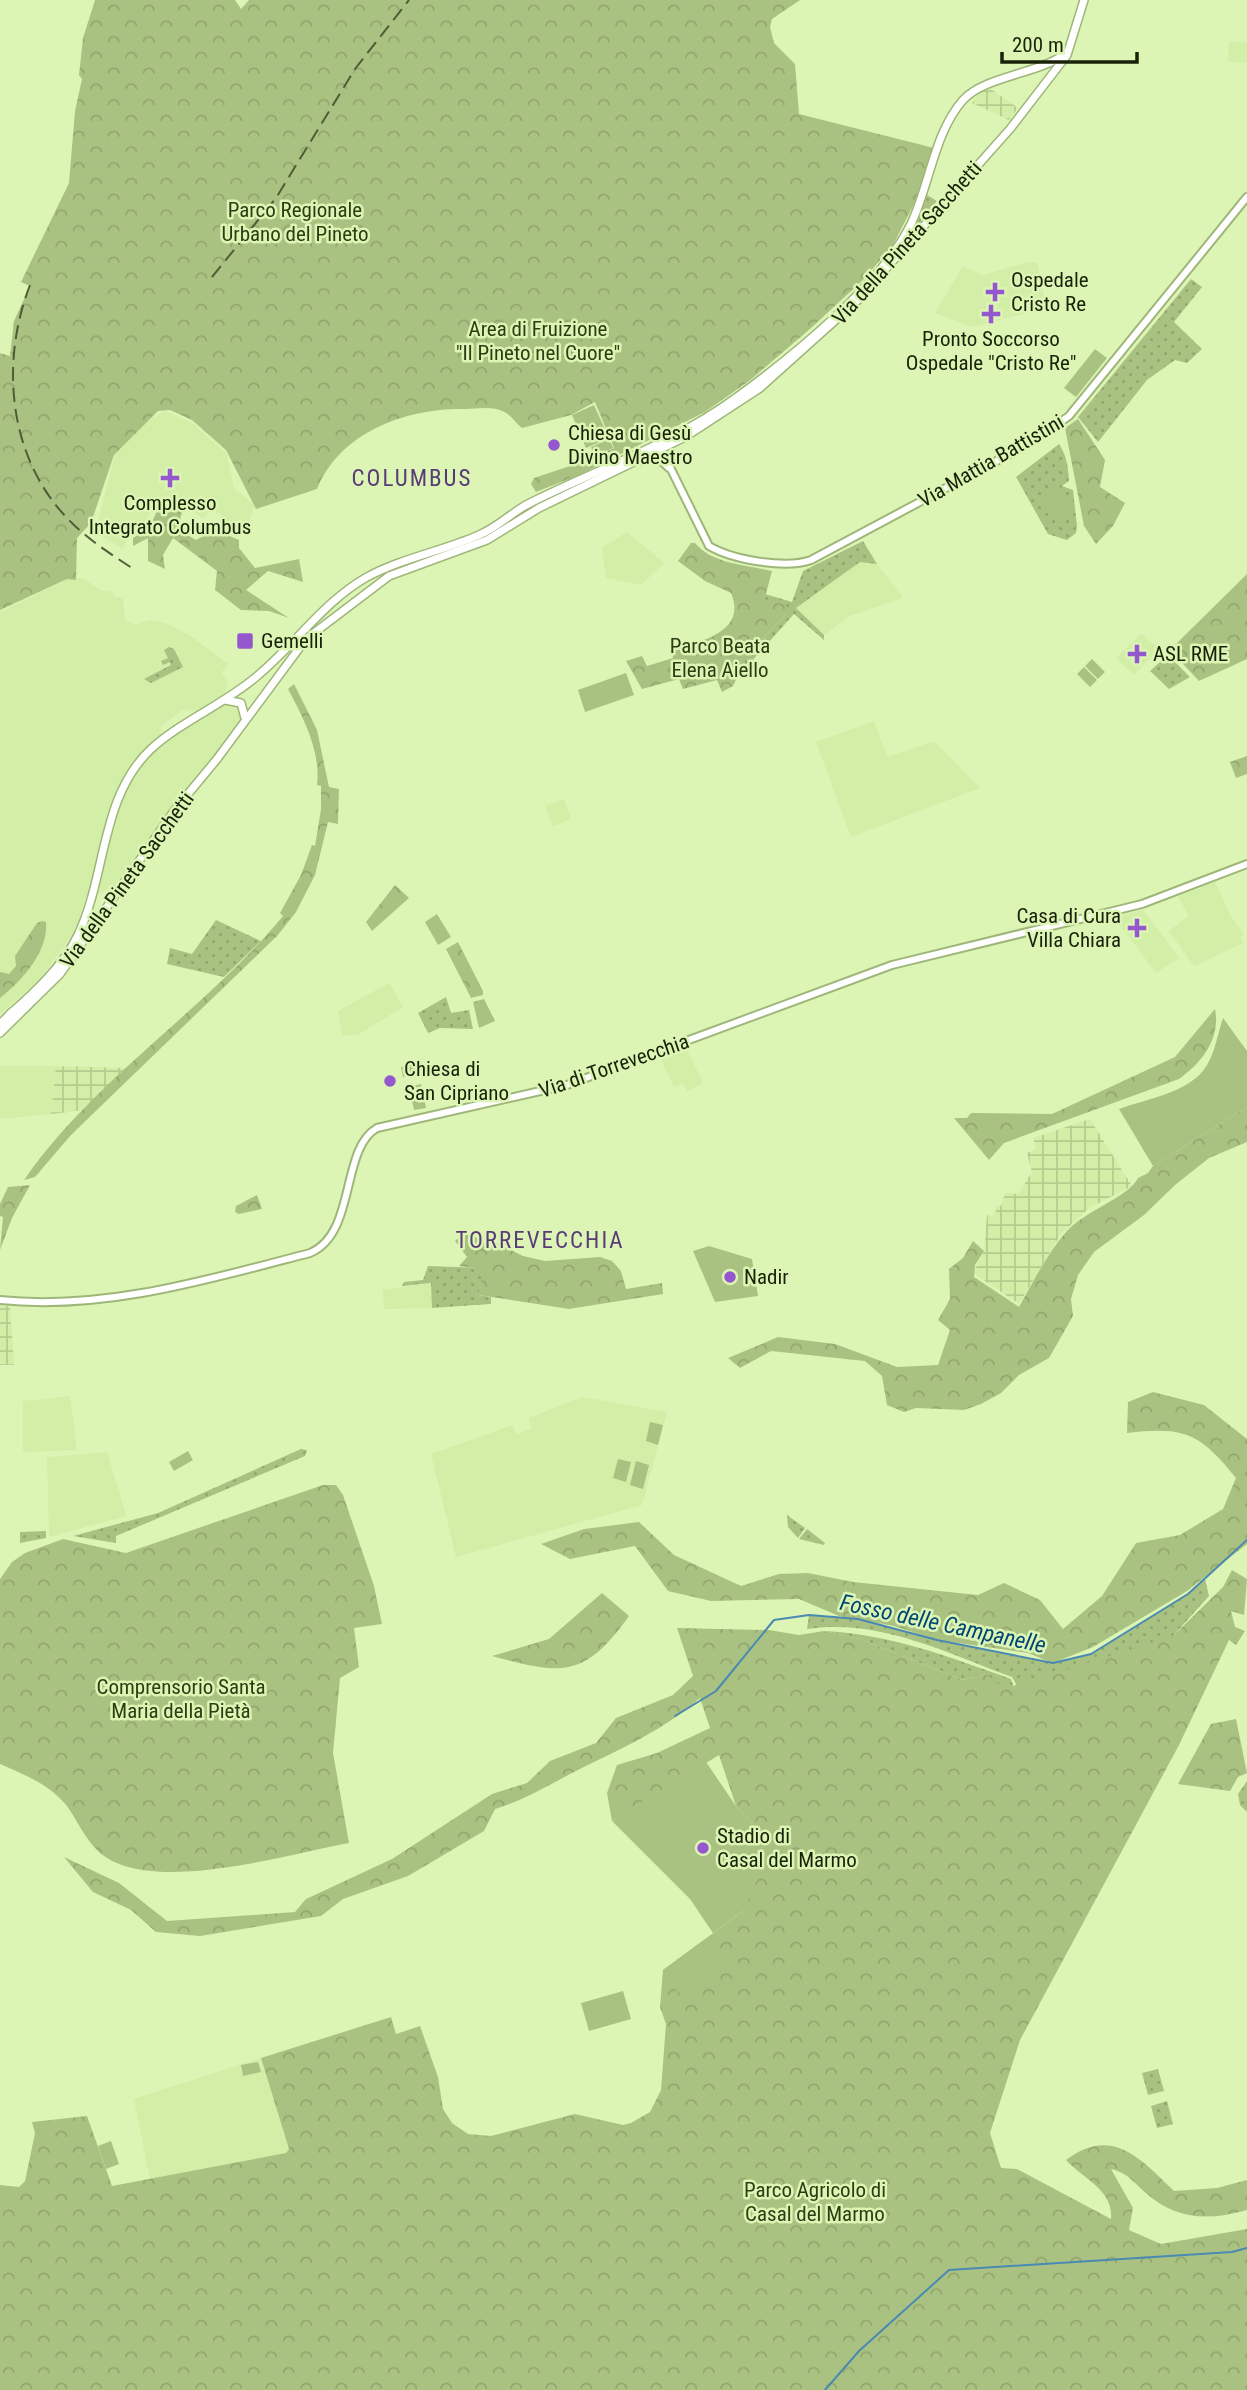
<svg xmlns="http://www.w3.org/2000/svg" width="1247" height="2390" font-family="'Roboto Condensed',sans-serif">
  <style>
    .built { fill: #d3eea6 }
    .industrial { fill: url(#industrial-grid) }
    .grass { fill: url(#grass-dots) }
    .forest { fill: url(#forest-crowns) }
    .pitch { fill: #aac281 }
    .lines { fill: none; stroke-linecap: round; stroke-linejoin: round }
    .stream { stroke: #4989b2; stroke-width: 2 }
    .secondary-casing { stroke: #9fb679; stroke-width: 10 }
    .primary-casing { stroke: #9fb679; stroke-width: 10 }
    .trunk-casing { stroke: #9fb679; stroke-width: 10 }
    .secondary { stroke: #fff; stroke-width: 6 }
    .primary { stroke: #fff; stroke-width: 7 }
    .trunk { stroke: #fff; stroke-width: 7 }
    .rail { stroke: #4e5c38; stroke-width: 2; stroke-dasharray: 14 7; stroke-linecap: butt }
    .poi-dot { fill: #9457cd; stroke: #dcf5b5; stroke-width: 2.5 }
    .labels { text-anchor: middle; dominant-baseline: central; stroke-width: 5; stroke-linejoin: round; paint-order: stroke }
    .park-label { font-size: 21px; fill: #2e3b13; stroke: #dcf5b5 }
    .street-label { font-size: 21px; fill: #192209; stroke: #dcf5b5 }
    .poi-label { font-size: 21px; fill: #192209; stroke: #dcf5b5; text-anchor: start }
    .neighbourhood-label { font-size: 23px; letter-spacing: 2px; fill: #593c77; stroke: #dcf5b5 }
    .water-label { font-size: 23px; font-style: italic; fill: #004672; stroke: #dcf5b5 }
  </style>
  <defs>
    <pattern id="industrial-grid" width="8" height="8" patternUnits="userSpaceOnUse" patternTransform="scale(1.75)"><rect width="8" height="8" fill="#d3eea6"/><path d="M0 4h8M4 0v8" fill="none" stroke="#b5cc8e"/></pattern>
    <pattern id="grass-dots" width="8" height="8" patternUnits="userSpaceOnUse" patternTransform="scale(1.75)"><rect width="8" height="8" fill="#aac281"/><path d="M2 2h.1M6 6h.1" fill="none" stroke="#92a66e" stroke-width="1.8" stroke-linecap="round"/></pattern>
    <pattern id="forest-crowns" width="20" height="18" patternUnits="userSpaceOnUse" patternTransform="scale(1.75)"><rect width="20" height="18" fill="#aac281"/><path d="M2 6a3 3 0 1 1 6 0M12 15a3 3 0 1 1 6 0" fill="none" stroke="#92a66e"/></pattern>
  </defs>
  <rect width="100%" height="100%" fill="#dcf5b5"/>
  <g class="built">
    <polygon points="1229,41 1247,43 1247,63 1228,61"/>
    <polygon points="1029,262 1037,263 1047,308 973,327 935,313 963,266 983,275"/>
    <polygon points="165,411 192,423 226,453 234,488 254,505 246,536 229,527 221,514 209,511 203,519 190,509 162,501 156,503 137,535 128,537 123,549 95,532 115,455 146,422"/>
    <polygon points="627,532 664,563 641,585 606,578 602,548"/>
    <polygon points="870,561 877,564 903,598 850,616 824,635 796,608 860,562"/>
    <polygon points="70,578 83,578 100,590 113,592 114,597 123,597 125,619 136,625 149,620 167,624 189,635 228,664 221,673 228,682 225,695 196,711 184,709 162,725 160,737 123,776 76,930 40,979 0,1014 0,612"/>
    <polygon points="1141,633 1159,649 1134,675 1116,658"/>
    <polygon points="224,702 238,704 243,714 241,719 121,883 96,895 121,797 133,773 165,740"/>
    <polygon points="874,721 887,757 934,741 980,788 851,837 816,742"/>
    <polygon points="564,799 571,819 553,826 545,806"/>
    <polygon points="1215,882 1230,915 1244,934 1240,938 1243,943 1194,966 1169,931 1189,916 1178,897"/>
    <polygon points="1143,910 1179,958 1156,973 1114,917"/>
    <polygon points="389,983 403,1007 359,1034 342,1036 338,1011"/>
    <polygon points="685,1046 703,1083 687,1091 683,1083 674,1087 660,1057"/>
    <polygon points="0,1066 56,1066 51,1114 0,1119"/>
    <polygon points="431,1283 432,1308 384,1309 383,1290"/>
    <polygon points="70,1396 77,1450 23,1452 23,1401"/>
    <polygon points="582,1397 667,1412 642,1505 456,1557 431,1454 513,1425 516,1434 531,1429 529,1418"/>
    <polygon points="107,1452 126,1516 49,1537 47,1457"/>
    <polygon points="261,2058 289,2149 286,2153 150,2180 134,2099"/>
  </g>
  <g class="industrial">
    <polygon points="991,89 1018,108 1009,120 972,103 981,92"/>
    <polygon points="56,1066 127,1068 85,1110 51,1114"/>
    <polygon points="1090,1119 1132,1186 1089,1208 1061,1234 1019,1304 973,1273 984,1251 987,1215 994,1217 997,1206 1001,1206 1005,1193 1018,1194 1032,1172 1027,1153 1036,1149 1033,1138"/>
    <polygon points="0,1305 10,1306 14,1365 0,1365"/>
  </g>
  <g class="grass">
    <polygon points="927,195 937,201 913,231"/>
    <polygon points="1191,279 1202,287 1174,322 1202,349 1187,363 1175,360 1147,380 1098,442 1078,417"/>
    <path d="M1059 444C1067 456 1068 467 1069 481L1062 486 1073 490 1077 526 1076 533 1067 540 1048 534 1016 477Z"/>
    <polygon points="863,541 877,564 860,562 796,608 824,635 824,640 794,614 733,682 750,651 786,615 764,601 765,594 792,602 803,571"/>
    <polygon points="169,647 174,649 183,667 151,683 144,679 171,665 170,662 163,665 161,661 168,658 164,650"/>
    <polygon points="1168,655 1190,677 1169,689 1150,671"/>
    <polygon points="216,920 261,941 224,977 167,964 170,948 192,954"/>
    <polygon points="446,997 451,1013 469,1010 473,1029 440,1028 428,1033 418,1013"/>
    <polygon points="428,1266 484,1268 479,1295 491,1297 491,1304 432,1308 431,1283 402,1286 404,1282 423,1280"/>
    <polygon points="301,1449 307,1450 305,1456 116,1536 116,1543 73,1536 158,1513"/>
    <polygon points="787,1515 805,1528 798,1538 788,1527"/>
    <polygon points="807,1529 825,1543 824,1545 799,1539"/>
    <polygon points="46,1531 46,1538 20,1543 20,1532"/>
    <path d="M1205 1579 1209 1596 1173 1636 741 1975 986 1674 962 1680 860 1639 824 1631C890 1634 950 1657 1011 1679L1014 1688 1016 1684 1012 1677C947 1653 879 1618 807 1629L809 1615 858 1619 937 1640 1053 1663 1091 1654 1188 1594Z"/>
    <polygon points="1247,1781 1247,1812 1240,1805 1238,1794"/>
    <polygon points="1158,2069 1164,2091 1148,2095 1142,2073"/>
    <polygon points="1167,2101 1173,2124 1157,2128 1151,2106"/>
  </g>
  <g class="forest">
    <path d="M95 0H235L241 9 249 0H800L772 19 770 27 774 43 795 64 799 114 934 148 914 204 893 245 863 280 810 329 749 381 705 412 579 475 536 492 531 484 534 478 579 463 576 453 583 450 588 459 614 448 595 402 571 415 522 428C515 423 511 414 502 411 491 406 476 409 465 409 407 408 341 431 317 489L256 509 226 450 192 420 170 410 158 411 114 455 91 523 77 538 76 580 67 579 0 610V353L10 356 14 321 30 286 21 282 69 183 75 111 82 79 79 75 83 38Z"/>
    <polygon points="1078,419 1105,460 1100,487 1125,503 1113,526 1096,544 1084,526 1065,428"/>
    <polygon points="160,505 183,510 180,519 184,533 196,540 215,530 239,540 239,548 255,568 299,559 303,582 268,571 246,590 289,618 269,611 241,610 215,590 217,571 173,538 163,555 165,569 148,561 148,538 133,546 133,538 149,528"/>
    <path d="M691 543H695C712 564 747 565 772 571L764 601 785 604 786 615 750 651 733 686 722 692 717 680 683 689 679 679 642 689 626 661 642 656 647 666 673 658 672 650C699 642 748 632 731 593L705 581 678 561Z"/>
    <polygon points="1247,574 1247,659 1199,681 1170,650"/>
    <path d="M294 684 317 730 329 787 339 789 338 824 328 822 315 875 296 912 277 936 71 1135 35 1177 24 1180C92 1081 207 1008 283 916L280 913 301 875 312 845 315 846 321 809V786L317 785C321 752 304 719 288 689Z"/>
    <polygon points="1247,756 1247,774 1236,778 1230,762"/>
    <polygon points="395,885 409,898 372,931 366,922"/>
    <path d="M42 921 46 922C49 951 21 982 0 998V972L9 974 16 966 15 956 37 923Z"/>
    <polygon points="458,942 483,991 483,995 471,998 446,949"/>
    <polygon points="484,999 495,1021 479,1028 473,1002"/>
    <path d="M1215 1009C1221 1038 1202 1063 1179 1079L1004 1143 989 1160 954 1118H967L971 1113 1052 1114 1175 1057Z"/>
    <path d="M1247 1107V1142L1209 1158 1175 1185 1144 1215 1094 1252 1078 1275 1071 1299 1073 1316 1049 1358 1019 1375 1001 1393 981 1404 964 1410 916 1408 904 1412 887 1405 882 1376 865 1361 771 1351 740 1368 728 1358 778 1337 835 1344 897 1367 938 1365 950 1330 938 1320 950 1299 949 1269 963 1258 973 1241 984 1251 975 1265 974 1277 1019 1307C1033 1282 1047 1254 1066 1232 1084 1211 1129 1197 1138 1178L1148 1173 1153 1166Z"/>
    <polygon points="30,1185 12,1218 0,1250 3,1217 0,1216 0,1204 8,1187"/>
    <polygon points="257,1195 262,1209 239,1214 235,1212 236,1206"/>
    <polygon points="463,1234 497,1243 523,1256 545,1261 600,1257 612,1261 621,1271 626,1289 662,1283 663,1294 569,1309 479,1295 483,1269 459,1266 467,1257 455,1241"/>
    <path d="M1153 1392 1204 1405 1247 1439V1544L1187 1591 1093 1647 1053 1663 1028 1653 937 1640 894 1626 839 1616 799 1599 711 1601 668 1591 635 1546 570 1559 541 1544 584 1529 639 1522 674 1555 741 1586 779 1574 808 1573 853 1582 978 1595 1004 1583 1040 1600 1063 1629 1102 1596 1136 1543 1180 1535 1223 1509 1236 1478C1200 1433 1184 1426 1127 1433L1128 1402Z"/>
    <path d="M323 1485H336L343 1495 374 1586 382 1624 354 1628 359 1667 340 1678 333 1753 349 1843C288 1854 144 1898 97 1850 84 1837 77 1820 67 1806 49 1784 25 1775 0 1764V1579L12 1562 25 1553 63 1539 126 1553Z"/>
    <path d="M1232 1570 1247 1579 1244 1615 1231 1611 1235 1627 1245 1631 1236 1645 1229 1640 1179 1745 1020 2040 990 2133 1001 2168 1017 2169 1111 2219C1114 2190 1083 2179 1066 2160 1112 2125 1141 2159 1174 2191L1217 2188 1247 2180V2210C1210 2221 1175 2220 1146 2193 1133 2182 1128 2173 1111 2169L1133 2208 1129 2230 1161 2244 1247 2229V2390H0V2185L19 2187 25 2181 35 2133 32 2122 87 2116 112 2186 286 2153 289 2149 261 2058 391 2017 396 2034 420 2026 438 2077 443 2109 452 2123 468 2134 491 2136 575 2114 623 2125 631 2123 650 2112 661 2090 666 2024 660 2007 663 1970 743 1911 764 1836 736 1806 719 1755 612 1821 607 1793 617 1765 657 1753 710 1728 700 1698C665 1730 616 1751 574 1772 547 1786 524 1800 495 1809L484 1831 408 1876 343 1899 321 1916 200 1936 156 1932 131 1910 93 1892 64 1857 119 1883 167 1921 295 1912 306 1899 392 1859 492 1794 527 1783 550 1761 596 1743 616 1718 673 1695 693 1676 677 1628 769 1630 799 1635 824 1631 860 1639 962 1680 986 1674 1000 1685 994 1692 1173 1636 1223 1587Z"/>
    <path d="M602 1593 629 1616C584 1679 562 1675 492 1656L549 1639Z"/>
    <polygon points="1236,1719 1247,1773 1238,1777 1230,1791 1178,1784 1211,1724"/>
  </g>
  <g class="pitch">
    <polygon points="1095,349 1107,358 1076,397 1064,388"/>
    <polygon points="594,405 609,438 586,448 572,415"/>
    <polygon points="609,439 613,448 594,456 591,447"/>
    <polygon points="1058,483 1072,511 1055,520 1041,491"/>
    <polygon points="1092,659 1105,672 1098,679 1085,666"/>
    <polygon points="1084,667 1097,680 1090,687 1077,674"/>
    <polygon points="626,673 634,695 585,712 578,690"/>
    <polygon points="437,914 451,937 438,945 425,922"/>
    <path d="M1223 1018 1247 1051V1107L1153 1166 1119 1109C1146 1099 1192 1092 1207 1065 1215 1052 1218 1033 1223 1018Z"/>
    <polygon points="422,1062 424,1073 403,1077 401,1067"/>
    <polygon points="421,1084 426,1108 414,1110 409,1087"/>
    <polygon points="709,1246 752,1259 758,1296 715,1302 693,1251"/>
    <polygon points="650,1422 663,1425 658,1445 646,1441"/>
    <polygon points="188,1451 193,1460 174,1471 169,1462"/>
    <polygon points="618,1459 631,1462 626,1482 613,1478"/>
    <polygon points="636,1461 649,1465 643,1489 630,1485"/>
    <polygon points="706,1762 736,1806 764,1836 770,1852 743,1911 713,1933 690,1899 612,1821"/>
    <polygon points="703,1941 719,1962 678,1993 663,1970"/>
    <polygon points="623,1991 631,2019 589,2031 581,2003"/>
    <polygon points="258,2062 261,2072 243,2076 241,2065"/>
    <polygon points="111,2141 119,2164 106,2169 98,2146"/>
  </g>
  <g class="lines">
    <g class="stream">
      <polyline points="675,1716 716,1691 774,1620 809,1615 858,1619 937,1640 1053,1663 1091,1654 1188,1594 1247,1540"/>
      <polyline points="825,2390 859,2351 949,2270 1232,2252 1247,2248"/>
    </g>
    <defs>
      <g id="secondary">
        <path d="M659 445 709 546C733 560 786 569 811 560L1032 442 1069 416 1247 197"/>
        <polyline points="640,461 659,459 669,468"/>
        <path d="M0 1300C104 1311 210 1279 310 1253 357 1233 340 1149 377 1128L567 1085 892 965 1142 904 1247 864"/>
      </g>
      <g id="primary">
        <polyline points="225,700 241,703 245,718"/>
        <path d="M10 1014C35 992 63 966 78 935 107 874 100 797 151 749 183 720 223 705 256 677 295 645 323 602 367 577 402 558 443 551 479 535 498 527 512 512 530 503 598 469 675 443 737 397 792 357 881 285 911 224 930 184 934 133 963 100 985 76 1038 74 1065 54"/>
        <polyline points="0,1033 60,974 174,811 217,759 306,639 389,576 487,540 539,508 685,437 760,388 858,300 1010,129 1067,55 1084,0"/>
      </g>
      <polyline id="trunk" points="0,1024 12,1012"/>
    </defs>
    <use href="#secondary" class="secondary-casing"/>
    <use href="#primary" class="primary-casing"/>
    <use href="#trunk" class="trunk-casing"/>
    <use href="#secondary" class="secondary"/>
    <use href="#primary" class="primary"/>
    <use href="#trunk" class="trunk"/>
    <g class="rail">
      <polyline points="212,277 276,198 355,69 409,0"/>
      <path d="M30 285C0 362 8 457 68 519 86 538 109 553 132 568"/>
    </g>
  </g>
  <g class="poi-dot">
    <path d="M991.5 281.5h7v7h7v7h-7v7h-7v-7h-7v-7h7z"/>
    <path d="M987.5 303.5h7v7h7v7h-7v7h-7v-7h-7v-7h7z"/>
    <circle cx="554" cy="445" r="7"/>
    <path d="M166.5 467.5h7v7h7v7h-7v7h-7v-7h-7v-7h7z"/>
    <rect x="236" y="632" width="18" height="18" rx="3.5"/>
    <path d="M1133.5 643.5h7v7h7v7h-7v7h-7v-7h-7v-7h7z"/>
    <path d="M1133.5 917.5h7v7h7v7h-7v7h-7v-7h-7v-7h7z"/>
    <circle cx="390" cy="1081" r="7"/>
    <circle cx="730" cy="1277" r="7"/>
    <circle cx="703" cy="1848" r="7"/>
  </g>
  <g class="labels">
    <g class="park-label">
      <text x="295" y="210">Parco Regionale<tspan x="295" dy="24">Urbano del Pineto</tspan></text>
      <text x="538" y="329">Area di Fruizione<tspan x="538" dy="24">"Il Pineto nel Cuore"</tspan></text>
      <text x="720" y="646">Parco Beata<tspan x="720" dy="24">Elena Aiello</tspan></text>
      <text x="181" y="1687">Comprensorio Santa<tspan x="181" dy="24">Maria della Pietà</tspan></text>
      <text x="815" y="2190">Parco Agricolo di<tspan x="815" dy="24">Casal del Marmo</tspan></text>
    </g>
    <g class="street-label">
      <text transform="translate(907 243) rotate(-48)">Via della Pineta Sacchetti</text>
      <text transform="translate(991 461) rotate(-30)">Via Mattia Battistini</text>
      <text transform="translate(127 880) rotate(-54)">Via della Pineta Sacchetti</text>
      <text transform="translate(614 1066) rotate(-19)">Via di Torrevecchia</text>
    </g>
    <g class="poi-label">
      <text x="1011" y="280">Ospedale<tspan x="1011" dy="24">Cristo Re</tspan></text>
      <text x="991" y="339" text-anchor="middle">Pronto Soccorso<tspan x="991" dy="24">Ospedale "Cristo Re"</tspan></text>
      <text x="568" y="433">Chiesa di Gesù<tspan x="568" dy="24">Divino Maestro</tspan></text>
      <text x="170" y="503" text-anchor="middle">Complesso<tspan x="170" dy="24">Integrato Columbus</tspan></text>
      <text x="261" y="641">Gemelli</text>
      <text x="1153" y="654">ASL RME</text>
      <text x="1121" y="916" text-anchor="end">Casa di Cura<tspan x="1121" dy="24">Villa Chiara</tspan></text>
      <text x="404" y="1069">Chiesa di<tspan x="404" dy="24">San Cipriano</tspan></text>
      <text x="744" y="1277">Nadir</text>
      <text x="717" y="1836">Stadio di<tspan x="717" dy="24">Casal del Marmo</tspan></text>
    </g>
    <g class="neighbourhood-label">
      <text x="412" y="478">COLUMBUS</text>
      <text x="540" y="1240">TORREVECCHIA</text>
    </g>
    <g class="water-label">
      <text transform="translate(943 1624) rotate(12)">Fosso delle Campanelle</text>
    </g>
  </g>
  <path d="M1002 52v10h135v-10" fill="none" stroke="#192209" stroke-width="3.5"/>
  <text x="1012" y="52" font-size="21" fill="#192209" stroke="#dcf5b5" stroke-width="5" paint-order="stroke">200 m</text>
</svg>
